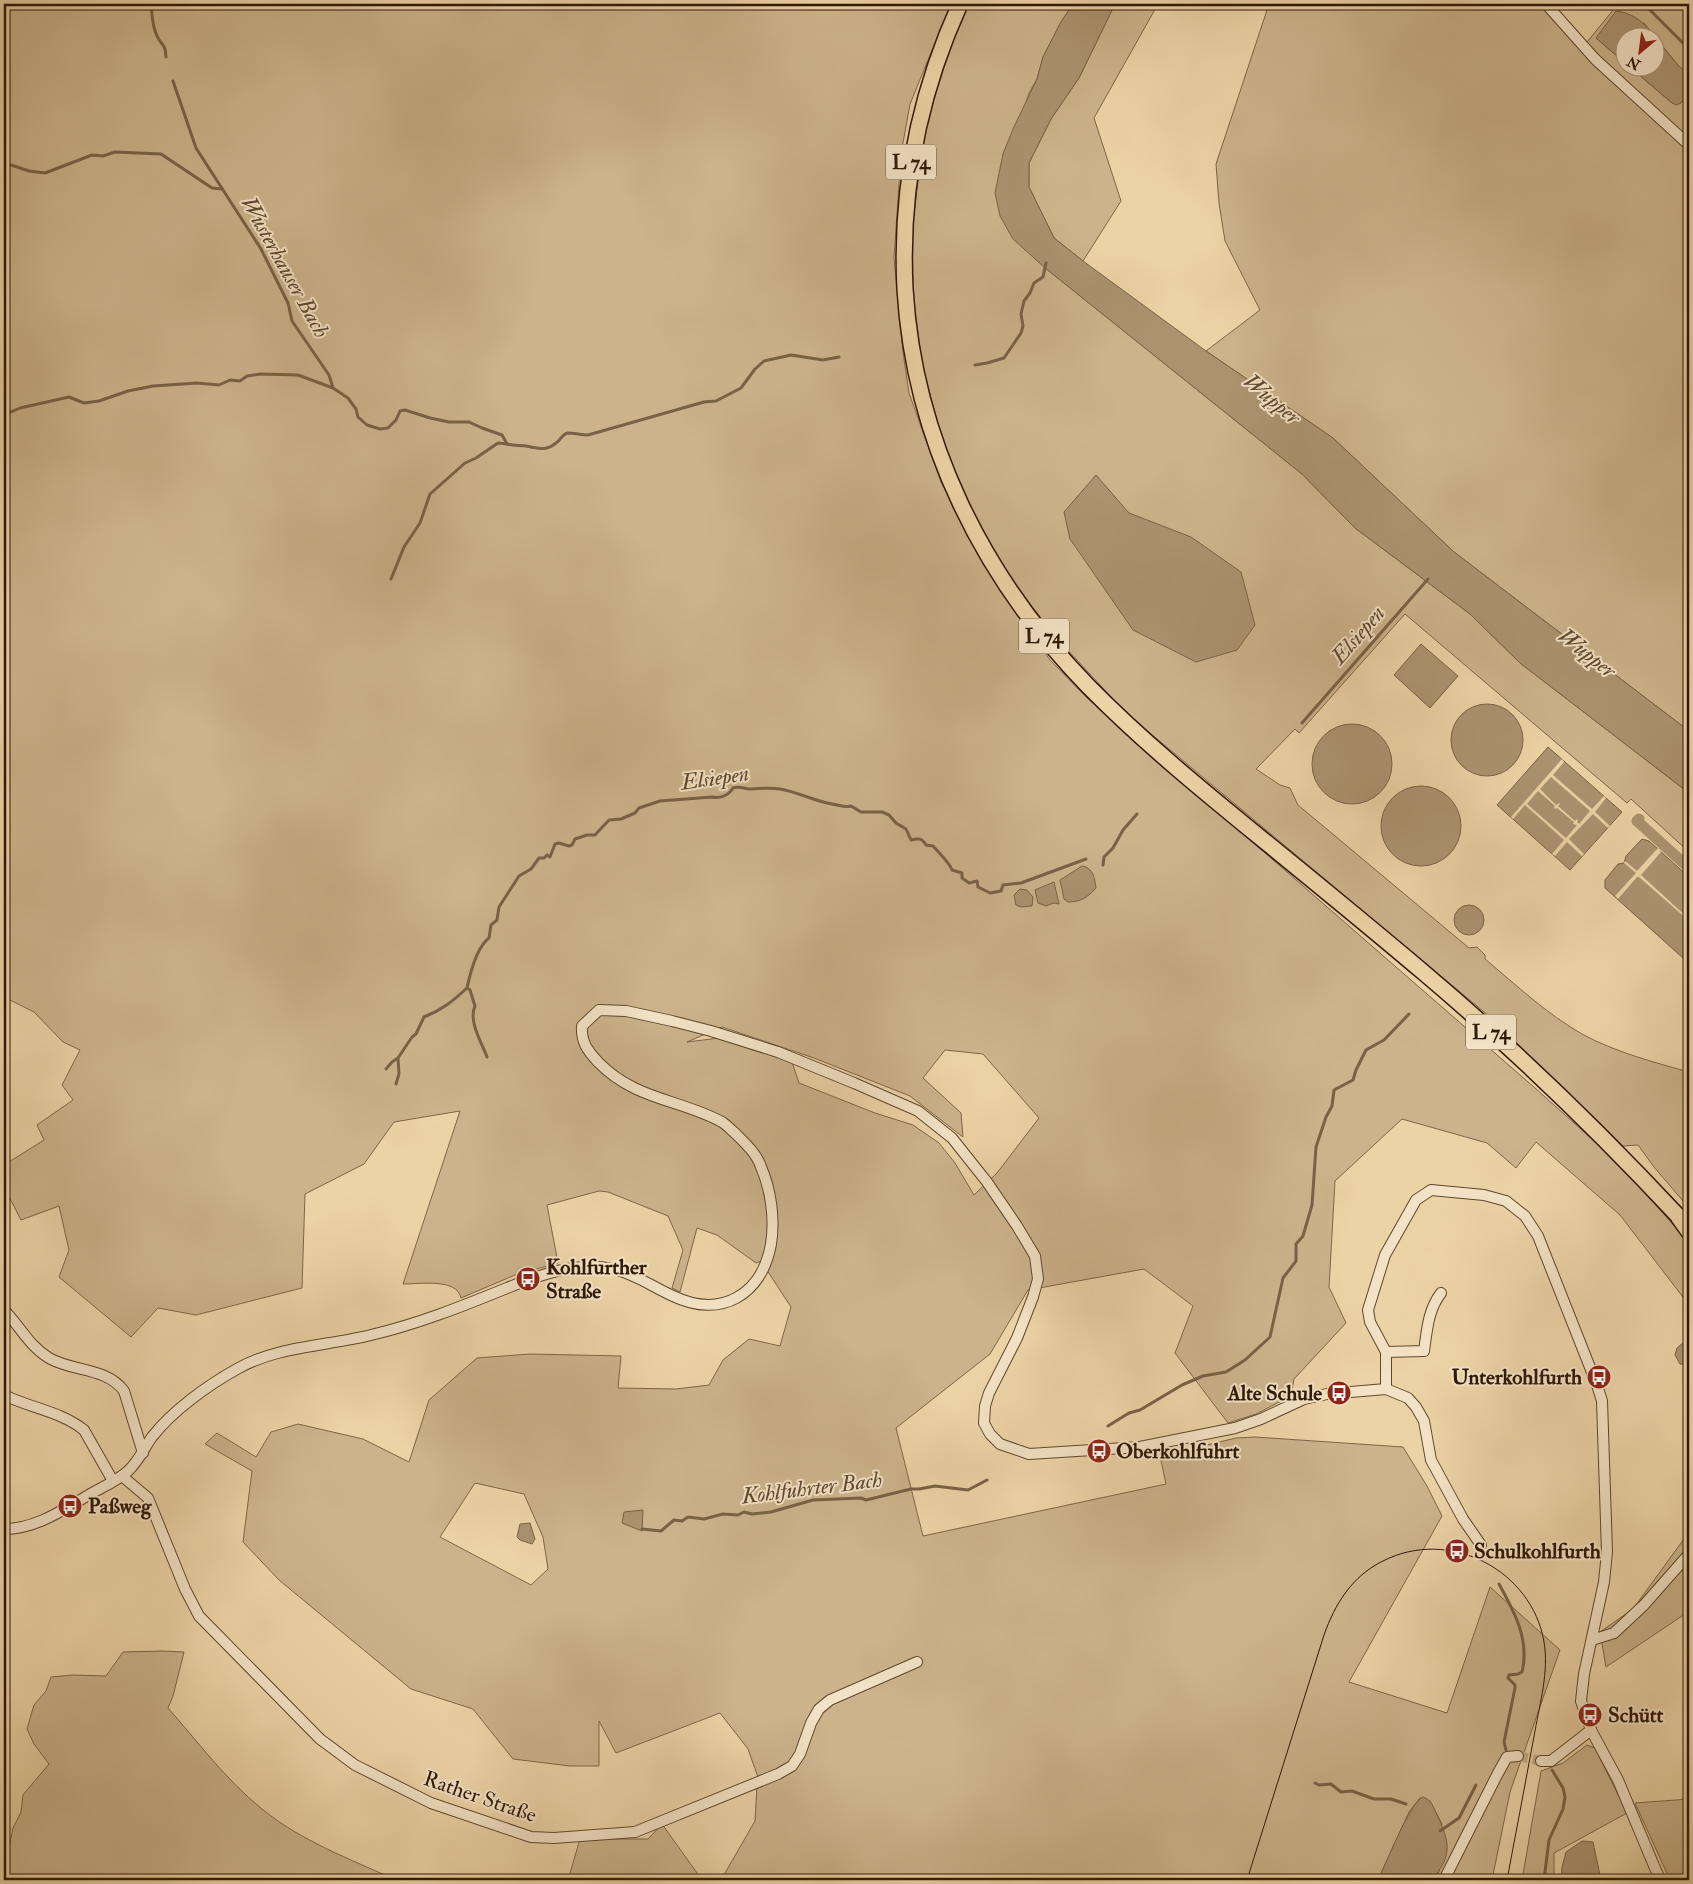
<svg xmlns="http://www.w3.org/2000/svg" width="1693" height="1884" font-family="'IM FELL Double Pica',serif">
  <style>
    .green { fill: #ccb38b; stroke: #7d6648; fill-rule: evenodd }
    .water { fill: #ab9370; stroke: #796246 }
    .pier { fill: #ecd3a6; fill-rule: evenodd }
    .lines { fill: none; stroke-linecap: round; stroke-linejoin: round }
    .stream { stroke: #796246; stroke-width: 3 }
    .canal { stroke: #ab9370; stroke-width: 11 }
    .minor-tunnel { stroke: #c6ae86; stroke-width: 10; stroke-dasharray: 10 5; stroke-linecap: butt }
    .minor-casing { stroke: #5e472e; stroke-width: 12 }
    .primary-casing { stroke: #2e1806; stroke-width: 18 }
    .trunk-casing { stroke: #2e1806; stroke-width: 19 }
    .minor { stroke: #f3e2c5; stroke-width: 10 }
    .primary { stroke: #ecd3a6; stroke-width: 15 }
    .trunk { stroke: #ecd3a6; stroke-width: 16 }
    .tram { stroke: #2e1806; stroke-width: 1 }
    .labels { text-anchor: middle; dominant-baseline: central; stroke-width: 4; stroke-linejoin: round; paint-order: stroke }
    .shield { fill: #f3e2c5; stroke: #69553f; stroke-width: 1 }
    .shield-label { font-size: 20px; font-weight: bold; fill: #2e1806 }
    .poi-label { font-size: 21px; font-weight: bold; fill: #2e1806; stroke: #f3e2c5; text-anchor: start }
    .street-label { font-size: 21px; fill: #2e1806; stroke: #f3e2c5 }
    .water-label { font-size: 22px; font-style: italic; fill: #604930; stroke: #f3e2c5 }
  </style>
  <rect width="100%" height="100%" fill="#ecd3a6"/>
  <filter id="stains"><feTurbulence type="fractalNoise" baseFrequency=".004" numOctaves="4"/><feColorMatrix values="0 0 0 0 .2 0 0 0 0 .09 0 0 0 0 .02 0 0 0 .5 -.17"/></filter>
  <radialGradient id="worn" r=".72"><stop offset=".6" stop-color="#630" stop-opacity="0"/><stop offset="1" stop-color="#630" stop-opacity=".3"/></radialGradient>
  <g class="green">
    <path d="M4 4H951L910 104 901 154 894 258 903 352 909 393 941 482 992 578 1050 660 1087 698 1535 1088 1622 1166 1689 1243V1305L1620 1215 1536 1142 1516 1168 1487 1143 1402 1119 1335 1181 1329 1287 1346 1323 1294 1379 1291 1396 1256 1414 1228 1423 1175 1353 1193 1306 1144 1269 1028 1290 990 1354 896 1428 923 1536 1166 1484 1160 1456 1236 1438 1255 1437 1403 1447 1427 1486 1442 1516 1349 1682 1447 1713 1490 1587 1560 1650 1510 1792 1492 1880H1431L1439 1872 1443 1831 1441 1826 1442 1824 1430 1801 1420 1798 1409 1812 1378 1880H721L755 1821 757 1786 759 1780 748 1749 720 1713 616 1753 599 1721V1766H570L513 1759 473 1709 411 1689 279 1580 243 1542 252 1471 205 1444 217 1433 256 1457 271 1432 298 1424 363 1439 409 1462 429 1400 477 1358 530 1354 621 1356 618 1388 676 1389 709 1385 723 1360 749 1339 780 1346 791 1307 761 1261 756 1263 717 1235 697 1228 680 1292 672 1288 683 1250 668 1216 608 1192 599 1191 547 1205 558 1263 515 1275 461 1298C457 1278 420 1284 403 1284L460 1111 394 1122 364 1164 305 1194 302 1288 196 1315 158 1308 131 1337 59 1277 69 1250 59 1206 21 1220 4 1187V1165L44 1140 37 1125 73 1100 62 1085 80 1050 63 1042 34 1012 4 997ZM722 1027 814 1058 910 1096 963 1137 961 1113 923 1078 945 1050 983 1054 1039 1118 997 1173 974 1195 955 1163 939 1143 913 1125 875 1113 799 1083 791 1059 719 1038 687 1042ZM475 1483 524 1494 543 1537 548 1569 531 1585 440 1537Z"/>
    <path d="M968 4H1073L1061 22 1043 57 1037 79 1029 93 1025 106 1003 154 1044 267 1302 474 1355 528 1470 614 1520 663 1689 793V852L1631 799 1627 803 1405 614 1299 733 1295 729 1256 769 1280 785 1290 788 1298 805 1469 948 1477 947 1485 955V959C1516 985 1547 1014 1582 1034 1615 1052 1653 1062 1689 1072V1208L1654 1167 1638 1145 1623 1146 1490 1017 1126 713 1053 634 1005 571 961 490 939 427 923 369 913 297 912 230 923 141 941 68Z"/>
    <polygon points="1115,4 1158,4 1094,118 1121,201 1083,261 1054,238 1029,187 1029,163 1051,119 1079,78"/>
    <polygon points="1269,4 1546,4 1583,47 1618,4 1689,4 1689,74 1681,69 1644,23 1596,38 1625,63 1626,68 1631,68 1672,103 1681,103 1689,95 1689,731 1454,552 1333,438 1206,351 1260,310 1225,241 1219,203 1216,164"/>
    <polygon points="1689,1532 1689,1633 1685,1614 1606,1667 1600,1632 1633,1609"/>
    <path d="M162 1651 184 1652 173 1696 168 1708C198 1742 226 1780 262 1809 301 1841 350 1859 396 1880H4V1872L13 1828 21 1812 23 1795 49 1764 34 1744 27 1729 34 1705 46 1691 51 1677 73 1675 106 1676 123 1652Z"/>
    <polygon points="1587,1745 1595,1748 1627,1813 1554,1853 1554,1880 1522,1880 1541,1771 1563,1763"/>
    <polygon points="1689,1799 1689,1880 1670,1880 1635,1803"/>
    <polygon points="662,1824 702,1880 568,1880 580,1839 648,1839"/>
  </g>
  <g class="water">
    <polygon points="1073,4 1115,4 1079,78 1051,119 1029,163 1029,187 1054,238 1083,261 1206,351 1333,438 1454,552 1689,731 1689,793 1520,663 1470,614 1355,528 1302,474 1044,267 1013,239 1000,216 995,193 1003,154 1013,129 1037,79 1043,57 1061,22"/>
    <path d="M1616 11C1653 15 1661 56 1689 74V95L1681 103 1676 105 1672 103 1631 68H1656V38H1626L1625 63 1596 38Z"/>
    <polygon points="1096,475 1129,513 1191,537 1241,572 1255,625 1237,650 1196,662 1133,630 1070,539 1064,512"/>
    <polygon points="1421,644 1458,676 1430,708 1394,675"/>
    <circle cx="1487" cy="740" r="36"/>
    <circle cx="1352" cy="764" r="40"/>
    <polygon points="1548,747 1622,812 1570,870 1497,805"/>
    <circle cx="1421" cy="826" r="40"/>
    <polygon points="1642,839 1649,841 1689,877 1689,961 1684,959 1605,888 1605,880 1618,864 1624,863 1626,856"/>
    <path d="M1082 866C1093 867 1095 879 1096 888 1088 897 1081 902 1068 902L1064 899 1060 880Z"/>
    <polygon points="1054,882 1059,904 1054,903 1046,906 1038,903 1035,890"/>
    <polygon points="1020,889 1027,890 1033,897 1032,906 1021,907 1016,905 1014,895"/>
    <circle cx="1469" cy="920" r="15"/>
    <polygon points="1683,1343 1689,1343 1689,1365 1680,1364 1675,1355 1677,1348"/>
    <polygon points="643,1510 642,1531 622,1523 624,1512"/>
    <polygon points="530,1523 535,1539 532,1544 520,1540 517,1537 520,1524"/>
    <path d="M1423 1797C1432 1800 1433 1807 1437 1815 1449 1840 1454 1856 1431 1880H1378C1386 1864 1410 1802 1423 1797Z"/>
    <polygon points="1582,1841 1593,1842 1601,1880 1561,1880 1562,1867 1566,1852"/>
  </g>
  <g class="pier">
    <path d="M1562 759 1564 762 1553 775 1592 809 1604 796 1606 798 1595 812 1610 826 1608 828 1593 814 1569 839 1584 854 1582 856 1567 842 1555 856 1552 854 1564 840 1525 805 1513 819 1511 817ZM1551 777 1590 811 1579 824 1577 822 1578 821 1577 819 1575 821 1558 806 1560 804 1559 803 1556 805 1540 789ZM1538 791 1555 806 1554 808 1555 809 1557 808 1574 822 1573 824 1577 825 1566 838 1527 804Z"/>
    <polygon points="1658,848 1661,852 1641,875 1689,919 1689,923 1688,920 1639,877 1637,877 1618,899 1615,896 1636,873 1624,863 1625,861 1637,871"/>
  </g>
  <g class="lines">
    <g class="stream">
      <path d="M151 4C152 14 152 26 157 36 162 47 165 42 166 57"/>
      <polyline points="1644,4 1689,49"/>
      <path d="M173 81 196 148 261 249 288 303 292 321 329 375 333 388 348 398 356 409 358 417 367 425 380 429 388 428 396 420 400 411 405 410 430 418 449 422H469L482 428 502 435 507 444C514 446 520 445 526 446 538 448 545 452 556 443 561 440 562 434 568 433 574 433 582 435 588 435L704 402 716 401 741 388 755 369 764 361 791 355 823 360 839 357"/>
      <polyline points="11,165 29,171 45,173 92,155 103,156 115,152 161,154 212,188 222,189"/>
      <polyline points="975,365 987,363 1004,358 1021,333 1023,326 1021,314 1024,301 1030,293 1034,283 1043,277 1046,263"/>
      <polyline points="4,415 20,408 69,397 84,403 99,401 128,391 153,386 197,383 219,385 230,380 240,381 247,376 261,374 298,375 333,388"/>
      <polyline points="391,579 404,547 420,523 430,494 465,463 476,458 498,443 507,444"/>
      <polyline points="1302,723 1428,579"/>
      <polyline points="1103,865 1104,857 1113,848 1123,830 1137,814"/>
      <path d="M467 988 470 990 475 1006C468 1021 482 1043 487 1057"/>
      <polyline points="386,1069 392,1062 398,1058"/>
      <path d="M396 1084 399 1074 398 1058 412 1037 416 1034 424 1017C442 1010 453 1001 467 988 470 974 477 947 489 938L491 925 497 920 499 907 519 876 531 869 539 858H544L547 855 550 857 555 844 559 843 569 846 572 845 575 839 587 835H595L609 820 621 819 635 813 639 808 660 801 712 797C720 799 729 795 733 788 739 786 742 788 748 789 758 789 770 787 780 789 798 792 814 801 832 804 839 805 845 808 851 806L861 812H882L889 815 896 823 906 829 911 840C919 838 922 838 926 845L933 846C939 853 950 863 952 870L962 873V878L969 883 977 881 978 887 990 893 1001 891 1003 885 1021 883 1086 859"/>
      <polyline points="1108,1426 1129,1413 1140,1410 1182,1385 1203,1376 1226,1372 1245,1360 1270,1337 1283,1278 1296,1261 1296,1244 1303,1236 1312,1205 1316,1147 1326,1117 1332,1106 1334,1090 1353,1080 1356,1070 1366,1050 1384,1040 1409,1014"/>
      <polyline points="642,1529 661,1531 674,1520 682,1521 688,1517 704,1519 723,1514 738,1515 744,1512 752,1514 771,1512 813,1500 861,1498 866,1500 911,1489 919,1489 935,1486 968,1490 987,1480"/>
      <path d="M1499 1584C1514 1611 1530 1640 1522 1672L1518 1674 1509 1675 1508 1678 1515 1685V1688L1504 1742 1506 1750"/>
      <polyline points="1315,1783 1319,1785 1331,1784 1341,1792 1352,1791 1374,1799 1391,1799 1406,1804"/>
      <polyline points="1440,1831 1459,1818 1476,1785"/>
      <polyline points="1544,1880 1549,1840 1563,1809 1565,1797 1563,1788 1552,1770"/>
    </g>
    <polyline class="canal" points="1639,819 1637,821 1689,868"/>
    <polyline class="minor-tunnel" points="1518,1756 1541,1761"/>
    <defs>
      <g id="minor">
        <polyline points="1546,4 1595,59 1689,145"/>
        <path d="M4 1310C20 1326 29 1346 49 1358 73 1372 106 1367 124 1391L143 1453"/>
        <path d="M1386 1352 1424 1351C1427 1330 1428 1310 1441 1293"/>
        <polyline points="1386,1389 1386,1352 1370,1322 1368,1310 1385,1255 1416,1200 1431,1190 1484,1195 1506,1201 1525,1216 1538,1236 1597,1385 1602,1401 1607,1552 1604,1582 1584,1674 1581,1701 1591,1730 1618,1780 1660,1880"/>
        <path d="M4 1395C30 1408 60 1411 84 1430L113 1481"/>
        <polyline points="122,1476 148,1498 185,1589 199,1616 320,1739 355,1765 431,1803 531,1837 554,1838 635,1832 778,1774 792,1766 800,1754 811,1723 819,1709 830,1700 917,1662"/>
        <path d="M4 1529C35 1529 61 1511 87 1496 100 1488 116 1482 128 1471 139 1461 144 1448 152 1437 172 1411 208 1385 237 1369 277 1346 327 1346 371 1335 418 1324 463 1306 507 1288 539 1275 578 1261 613 1269 635 1274 653 1287 673 1296 721 1319 762 1295 771 1244 775 1219 771 1190 761 1167 757 1154 745 1143 736 1134 731 1130 727 1125 722 1122 679 1099 635 1100 598 1062 587 1050 581 1042 582 1026L599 1010 626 1011 672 1021 711 1031 778 1052 854 1083 918 1111 952 1138 987 1182 1017 1226 1035 1256 1038 1279 1033 1297 1017 1338 989 1393 985 1406 984 1423 990 1434 1000 1444 1029 1454 1140 1447 1235 1428 1261 1419 1304 1399 1327 1394 1386 1389 1408 1398 1416 1407 1424 1421 1431 1460 1463 1519 1481 1545"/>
        <polyline points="1592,1640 1614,1633 1644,1605 1689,1554"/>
        <polyline points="1541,1761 1551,1761 1591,1730"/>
        <polyline points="1444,1880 1497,1775 1507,1757 1518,1756"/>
      </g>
      <path id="primary" d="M960 4C919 94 900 190 905 289 914 440 983 578 1088 686 1142 741 1202 790 1262 839 1316 883 1370 927 1423 972 1513 1048 1598 1130 1679 1217"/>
      <polyline id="trunk" points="1679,1217 1689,1231"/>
    </defs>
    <use href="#minor" class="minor-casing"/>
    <use href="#primary" class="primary-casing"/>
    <use href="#trunk" class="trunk-casing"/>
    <use href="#minor" class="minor"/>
    <use href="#primary" class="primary"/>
    <use href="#trunk" class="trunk"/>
    <path class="tram" d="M1247 1880 1324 1635C1335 1604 1352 1576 1383 1561 1449 1527 1532 1570 1544 1642 1549 1671 1540 1703 1535 1731 1526 1781 1516 1831 1507 1880"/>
  </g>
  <defs>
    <symbol id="bus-disc" viewBox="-11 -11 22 22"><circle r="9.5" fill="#8f2418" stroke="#f3e2c5"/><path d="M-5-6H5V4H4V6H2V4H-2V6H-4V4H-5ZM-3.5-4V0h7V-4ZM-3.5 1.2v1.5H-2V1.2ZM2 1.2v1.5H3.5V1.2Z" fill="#fff"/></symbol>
  </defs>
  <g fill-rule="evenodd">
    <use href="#bus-disc" x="514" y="1265" width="28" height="28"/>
    <use href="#bus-disc" x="1585" y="1363" width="28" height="28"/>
    <use href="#bus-disc" x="1325" y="1379" width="28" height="28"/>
    <use href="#bus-disc" x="1085" y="1437" width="28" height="28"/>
    <use href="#bus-disc" x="56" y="1492" width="28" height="28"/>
    <use href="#bus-disc" x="1443" y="1537" width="28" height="28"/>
    <use href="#bus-disc" x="1576" y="1701" width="28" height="28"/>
  </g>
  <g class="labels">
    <g class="shield">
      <rect x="886" y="144.5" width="50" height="35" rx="4"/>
      <rect x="1019" y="618.5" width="50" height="35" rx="4"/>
      <rect x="1466" y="1014.5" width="50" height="35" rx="4"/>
    </g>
    <g class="shield-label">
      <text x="911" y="162">L 74</text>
      <text x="1044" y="636">L 74</text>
      <text x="1491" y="1032">L 74</text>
    </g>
    <g class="poi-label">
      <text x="546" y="1267">Kohlfurther<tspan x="546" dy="24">Straße</tspan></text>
      <text x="1582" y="1377" text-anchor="end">Unterkohlfurth</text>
      <text x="1322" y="1393" text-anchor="end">Alte Schule</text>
      <text x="1116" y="1451">Oberkohlfuhrt</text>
      <text x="88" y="1506">Paßweg</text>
      <text x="1474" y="1551">Schulkohlfurth</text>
      <text x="1608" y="1715">Schütt</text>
    </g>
    <g class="street-label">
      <text transform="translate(480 1797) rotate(19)">Rather Straße</text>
    </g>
    <g class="water-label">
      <text transform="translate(285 267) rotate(61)">Wusterhauser Bach</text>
      <text transform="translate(1272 399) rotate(40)">Wupper</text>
      <text transform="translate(1358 635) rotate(-49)">Elsiepen</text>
      <text transform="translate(1587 653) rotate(38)">Wupper</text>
      <text transform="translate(715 778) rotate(-8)">Elsiepen</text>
      <text transform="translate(812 1488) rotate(-7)">Kohlfuhrter Bach</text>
    </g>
  </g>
  <rect width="1693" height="1884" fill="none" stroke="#ecd3a6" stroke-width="20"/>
  <rect x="5" y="5" width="1683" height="1874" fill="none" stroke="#2e1806" stroke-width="2.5"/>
  <rect x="10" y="10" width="1673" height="1864" fill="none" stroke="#2e1806"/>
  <g transform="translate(1640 52) rotate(209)"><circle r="24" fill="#f3e2c5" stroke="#a49179"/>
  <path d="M0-4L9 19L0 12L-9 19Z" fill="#8f2418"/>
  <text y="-8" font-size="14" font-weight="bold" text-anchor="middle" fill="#2e1806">N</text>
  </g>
  <rect width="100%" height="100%" filter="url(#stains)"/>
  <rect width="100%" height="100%" fill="url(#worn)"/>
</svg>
